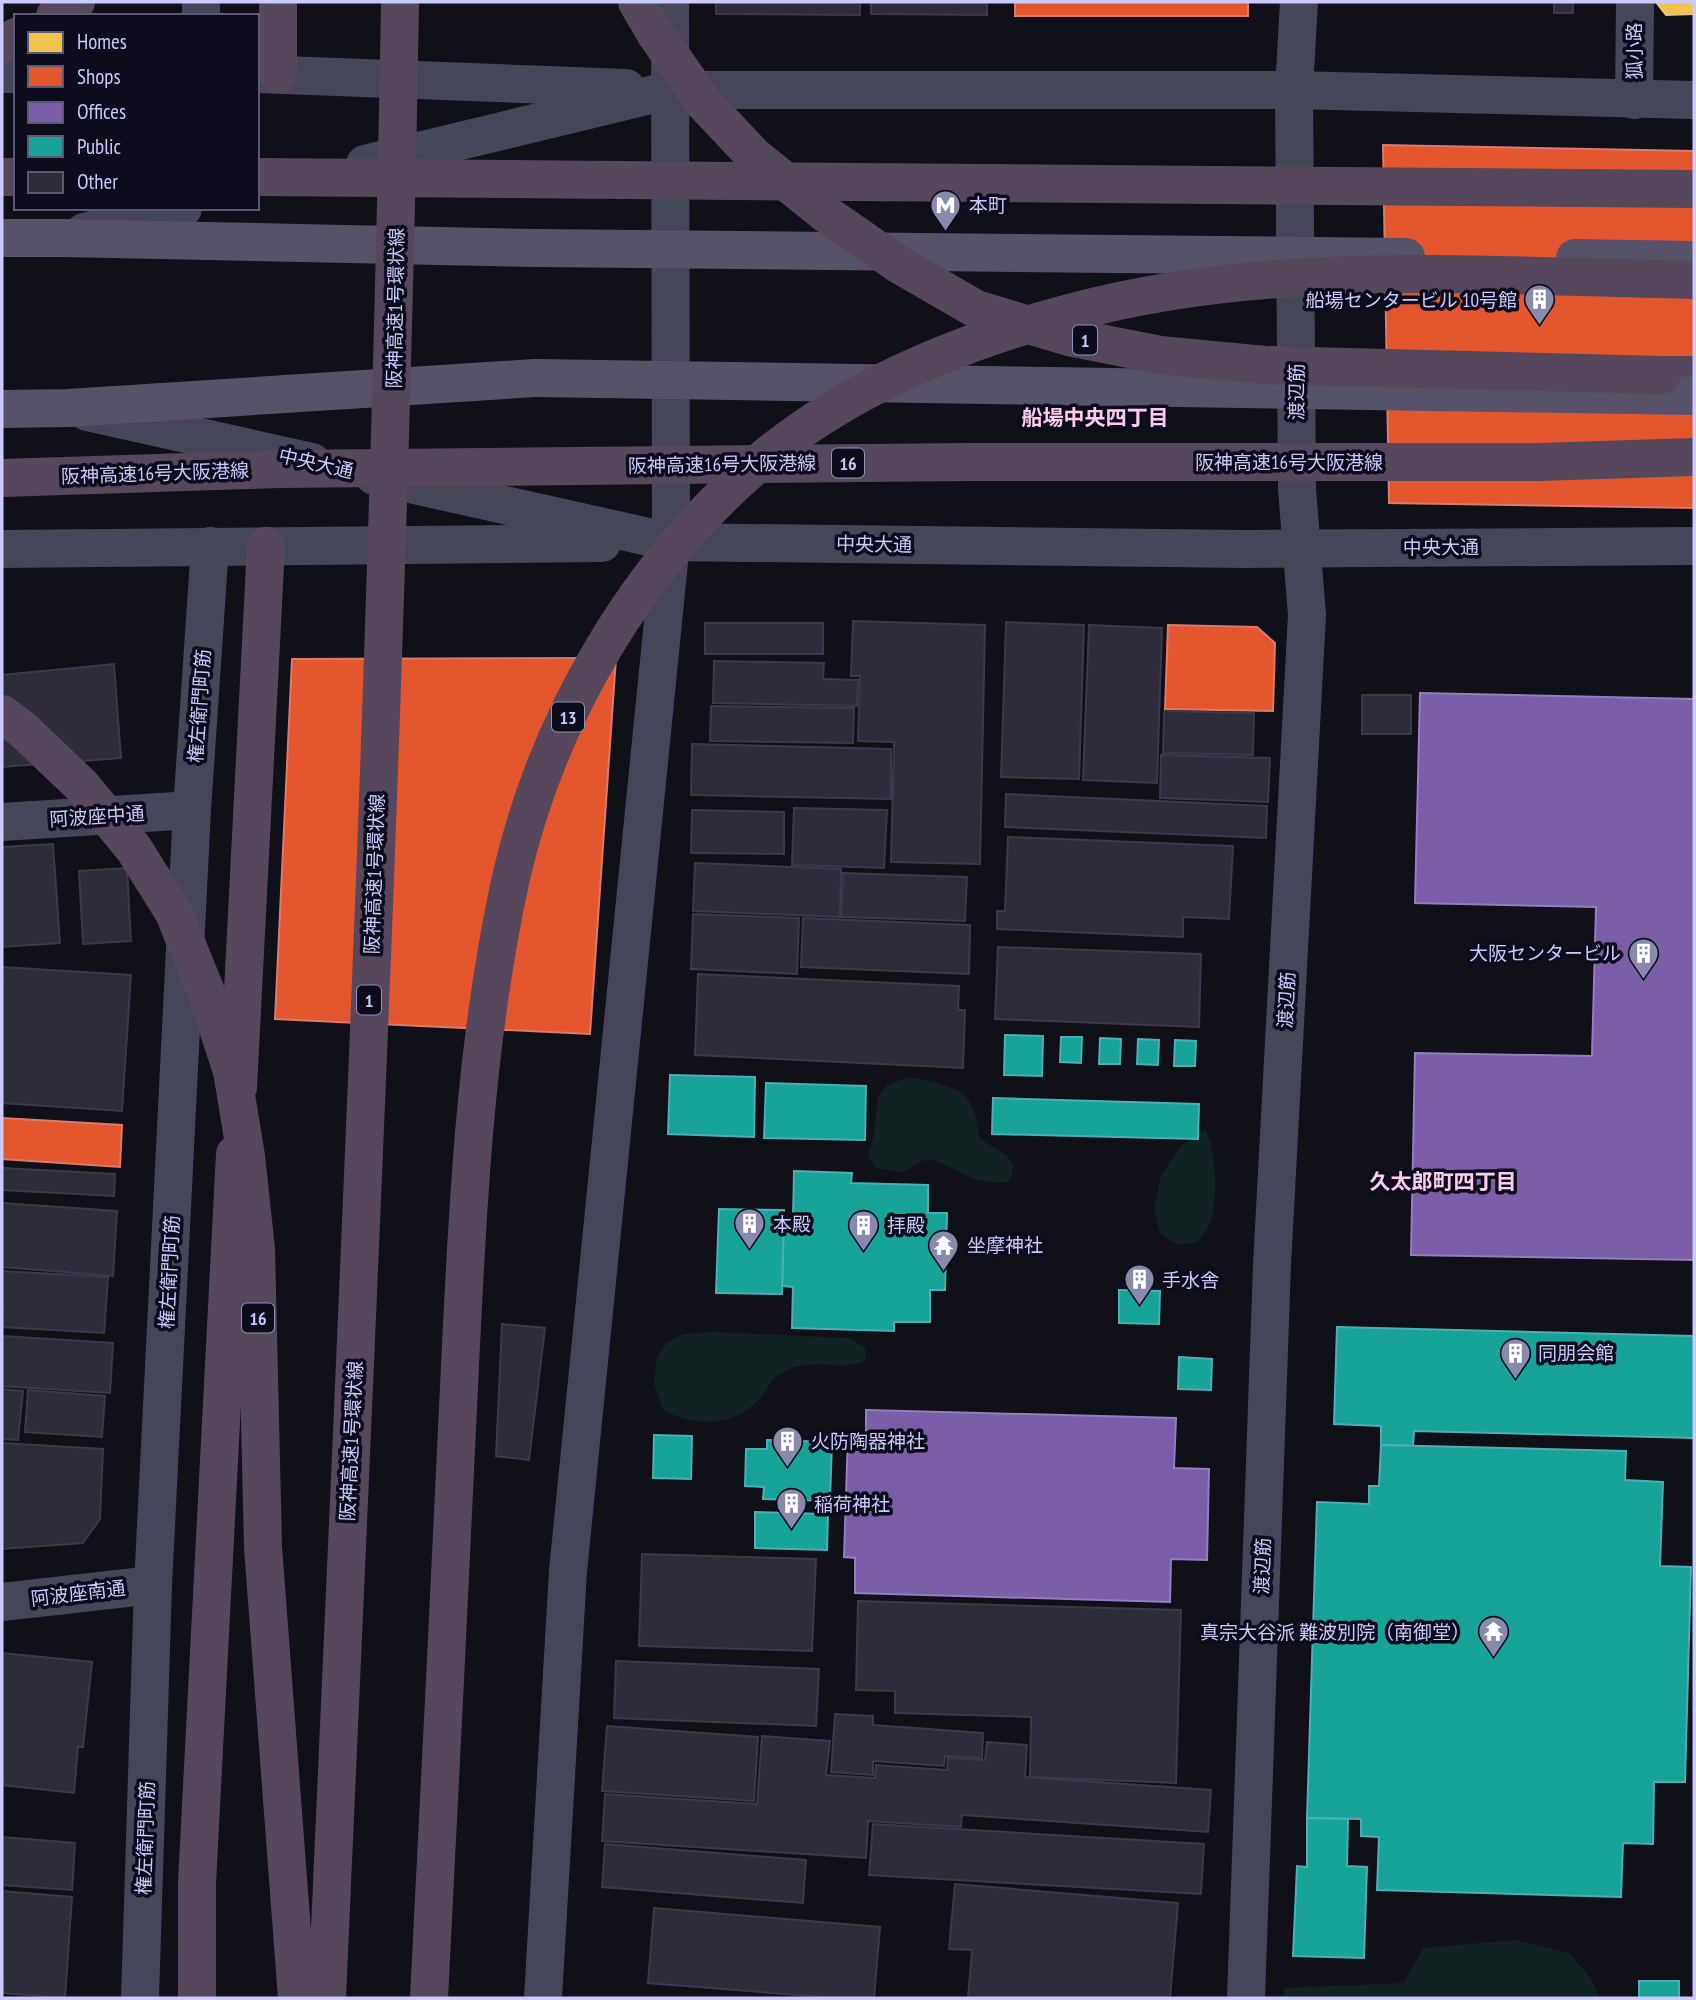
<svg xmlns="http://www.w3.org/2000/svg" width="1696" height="2000" font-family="'PT Sans Narrow','Noto Sans JP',sans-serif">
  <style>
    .green { fill: #102221 }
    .homes { fill: #f2c14e; stroke: #e6c482; stroke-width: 2 }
    .shops { fill: #e4572e; stroke: #dc7a6c; stroke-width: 2 }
    .offices { fill: #7b5ea7; stroke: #937ec0; stroke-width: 2 }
    .public { fill: #17a398; stroke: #4dafb6; stroke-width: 2 }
    .building { fill: #2d2c3a; stroke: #3b3a4c; stroke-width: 2 }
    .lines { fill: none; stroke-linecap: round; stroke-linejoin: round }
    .minor { stroke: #454659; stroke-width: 38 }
    .tertiary { stroke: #454659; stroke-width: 38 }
    .primary { stroke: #57516a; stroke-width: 38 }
    .motorway { stroke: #57475d; stroke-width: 38 }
    .primary-bridge { stroke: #57516a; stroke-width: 38 }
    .motorway-bridge { stroke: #57475d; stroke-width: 38 }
    .labels { text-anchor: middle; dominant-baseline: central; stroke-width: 7; stroke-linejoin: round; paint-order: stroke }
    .shield { fill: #0d0c1c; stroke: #9191b9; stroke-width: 2 }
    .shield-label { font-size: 18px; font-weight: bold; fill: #cacafc }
    .street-label { font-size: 19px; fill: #cacafc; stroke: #0d0c1c }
    .poi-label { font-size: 19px; fill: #cacafc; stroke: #0d0c1c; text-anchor: start }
    .neighbourhood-label { font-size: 21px; font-weight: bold; fill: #fcccf0; stroke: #0d0c1c }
  </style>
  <rect width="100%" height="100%" fill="#101018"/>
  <g class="green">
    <path d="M909 1077C924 1080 956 1086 966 1097 976 1108 977 1126 980 1139L1007 1156 1013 1165 1012 1173 1008 1182 994 1183 974 1179 936 1161 928 1160 921 1161 903 1172 876 1168 869 1157V1149L873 1141 878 1098 887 1085Z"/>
    <path d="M1206 1130C1216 1154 1219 1197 1210 1223 1208 1229 1202 1236 1198 1242L1178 1245 1160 1233 1154 1210 1161 1175 1182 1145Z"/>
    <path d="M712 1332 848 1338 865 1347 866 1357 862 1363C835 1369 807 1358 782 1373 770 1379 767 1392 758 1401 730 1427 694 1427 663 1410L654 1383 657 1357 666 1344 683 1334Z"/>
    <polygon points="1515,1940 1569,1953 1590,1977 1600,1998 1283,1998 1284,1988 1404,1983 1423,1948"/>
  </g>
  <polygon class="homes" points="1656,2 1694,2 1694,14 1666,15"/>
  <g class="shops">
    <rect x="1015" y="2" width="233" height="14"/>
    <polygon points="1383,145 1694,151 1694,508 1389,503"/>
    <polygon points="1168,625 1257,627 1275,643 1273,711 1165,709"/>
    <polygon points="616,658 590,1034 275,1019 292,659"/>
    <polygon points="2,1118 122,1125 120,1167 2,1159"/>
  </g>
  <g class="offices">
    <polygon points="1420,693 1694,699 1694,1260 1411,1255 1415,1053 1592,1056 1596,907 1415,903"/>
    <polygon points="866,1410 1176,1418 1174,1468 1209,1469 1207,1560 1171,1559 1170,1602 855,1593 855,1558 844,1557 848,1434 866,1435"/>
  </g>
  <g class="public">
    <polygon points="1005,1035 1043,1036 1042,1076 1004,1075"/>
    <polygon points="1061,1037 1082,1037 1081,1063 1060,1062"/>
    <polygon points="1100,1038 1121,1039 1120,1064 1099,1064"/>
    <polygon points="1138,1039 1159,1040 1158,1065 1137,1064"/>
    <polygon points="1175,1040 1196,1041 1195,1066 1174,1066"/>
    <polygon points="670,1075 755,1077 754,1137 668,1134"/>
    <polygon points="766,1083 866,1086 865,1140 764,1138"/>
    <polygon points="993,1098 1199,1104 1198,1139 992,1134"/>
    <polygon points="794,1171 852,1173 851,1183 928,1185 928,1213 947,1213 945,1290 930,1290 930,1322 894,1322 894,1331 792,1328 793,1287 782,1286 784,1217 793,1218"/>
    <polygon points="719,1209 784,1210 782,1294 716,1293"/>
    <polygon points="1119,1290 1160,1291 1159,1324 1119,1323"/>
    <polygon points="1337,1327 1694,1336 1694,1438 1414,1431 1413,1446 1381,1445 1381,1426 1334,1424"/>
    <polygon points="1179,1357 1212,1359 1211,1390 1178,1389"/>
    <polygon points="654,1435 692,1436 691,1479 653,1478"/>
    <polygon points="767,1440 832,1442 830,1501 763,1499 764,1487 745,1486 746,1449 767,1449"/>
    <polygon points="1381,1445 1626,1451 1625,1480 1663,1482 1660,1566 1691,1567 1685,1782 1654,1782 1653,1844 1623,1843 1621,1897 1377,1890 1379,1837 1361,1836 1361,1819 1307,1818 1317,1502 1369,1504 1369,1486 1379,1486"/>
    <polygon points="755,1512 828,1514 827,1550 755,1548"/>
    <polygon points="1307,1818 1348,1819 1347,1866 1367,1867 1364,1958 1293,1956 1297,1866 1307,1867"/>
    <rect x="1639" y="1981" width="40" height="17"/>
  </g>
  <g class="building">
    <polygon points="716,2 860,2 860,15 716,14"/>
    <polygon points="871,2 987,2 987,15 871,14"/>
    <rect x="1554" y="2" width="19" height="11"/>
    <polygon points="853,621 985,625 980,864 891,862 894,742 858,741 860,676 851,676"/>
    <polygon points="1006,622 1084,625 1079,779 1001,777"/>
    <rect x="705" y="623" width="118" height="31"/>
    <polygon points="1089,625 1162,628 1157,783 1083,780"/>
    <polygon points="714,661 824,663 823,679 858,680 857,706 713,703"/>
    <polygon points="114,664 121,758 2,767 2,675"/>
    <rect x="1362" y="695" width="49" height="39"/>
    <polygon points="711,706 854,708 853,743 710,741"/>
    <polygon points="1164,711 1254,713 1253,755 1163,753"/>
    <polygon points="692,744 891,749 891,799 691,795"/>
    <polygon points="1161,755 1270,758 1268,802 1160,798"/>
    <polygon points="1006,794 1267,806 1266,838 1005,827"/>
    <polygon points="794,808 887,810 884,868 792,865"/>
    <polygon points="692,810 784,812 784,854 691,853"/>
    <polygon points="1008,837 1233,846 1229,919 1183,917 1183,937 997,929 997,911 1005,911"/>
    <polygon points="53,844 60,943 2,947 2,847"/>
    <polygon points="695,863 841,869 840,917 693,911"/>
    <polygon points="127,868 131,941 83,944 79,871"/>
    <polygon points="843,873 967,877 965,921 841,917"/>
    <polygon points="693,914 799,918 797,974 691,969"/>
    <polygon points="803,918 970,925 969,974 801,967"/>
    <polygon points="998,947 1201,954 1199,1027 995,1019"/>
    <polygon points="2,967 131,975 122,1111 2,1103"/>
    <polygon points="698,974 959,986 958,1010 965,1010 963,1068 695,1055"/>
    <polygon points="2,1168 115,1174 114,1196 2,1190"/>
    <polygon points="2,1203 117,1211 113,1276 2,1267"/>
    <polygon points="2,1271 108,1277 104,1333 2,1327"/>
    <polygon points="502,1324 545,1328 529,1460 496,1456"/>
    <polygon points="2,1336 113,1343 110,1393 2,1386"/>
    <polygon points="2,1389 23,1391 18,1440 2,1439"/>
    <polygon points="28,1390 105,1396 102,1437 25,1432"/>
    <polygon points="2,1443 103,1449 100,1519 83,1543 2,1549"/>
    <polygon points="642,1554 816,1559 812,1651 639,1646"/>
    <polygon points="858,1601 1181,1610 1176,1783 1030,1777 1031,1717 895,1713 895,1691 856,1690"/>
    <polygon points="2,1653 92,1662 83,1747 78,1747 74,1793 2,1785"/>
    <polygon points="616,1661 819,1669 816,1726 614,1718"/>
    <polygon points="835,1714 873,1716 873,1725 983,1733 982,1758 945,1756 944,1766 873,1761 873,1775 831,1772"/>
    <polygon points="607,1726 758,1737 754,1801 602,1791"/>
    <polygon points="762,1736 830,1741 826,1775 875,1778 876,1765 947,1770 948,1758 985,1760 987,1742 1027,1745 1025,1777 1211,1790 1208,1832 962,1815 961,1827 868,1821 866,1858 602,1841 605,1794 757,1804"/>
    <polygon points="873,1824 1204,1844 1201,1894 869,1875"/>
    <polygon points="2,1837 75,1843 72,1890 2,1885"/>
    <polygon points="605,1844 806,1860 803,1903 602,1887"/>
    <polygon points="955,1884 1178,1903 1170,1998 968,1998 972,1950 949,1949"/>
    <polygon points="2,1891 72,1897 65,1998 2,1993"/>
    <polygon points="654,1908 880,1927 874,1998 835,1998 648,1983"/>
  </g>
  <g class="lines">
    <g class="minor">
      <polyline points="201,16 201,2"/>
      <polyline points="1634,100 1635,2"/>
      <polyline points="2,822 192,810"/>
      <polyline points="140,1998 153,1585 192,810 210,546"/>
      <polyline points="543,1998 568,1571 671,542 670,2"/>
      <polyline points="1246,1998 1272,1265 1307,615 1297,489 1294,90 1299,2"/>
    </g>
    <g class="tertiary">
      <polyline points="2,74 16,74"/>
      <polyline points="257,74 626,88"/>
      <polyline points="365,164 671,90 1294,90 1694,100"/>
      <polyline points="84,232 183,208"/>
      <polyline points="87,412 312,462"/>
      <polyline points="374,476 671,542 1246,549 1694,546"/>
      <polyline points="2,549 602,543"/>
      <polyline points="2,1602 153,1585"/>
    </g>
    <g class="primary">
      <polyline points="2,238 62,238 537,248"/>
      <polyline points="2,409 68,408 535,378"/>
    </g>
    <g class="motorway">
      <polyline points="55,16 76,2"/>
      <polyline points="2,44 16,37"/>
      <polyline points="278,74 278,2"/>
      <polyline points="2,177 16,177"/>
      <polyline points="1662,375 1694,375"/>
      <polyline points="238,1087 266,546"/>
      <polyline points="197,1998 197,1883 235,1154"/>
    </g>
    <g class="primary-bridge">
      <polyline points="537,248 1406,257"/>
      <polyline points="1575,258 1694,260"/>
      <polyline points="535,378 1694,396"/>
    </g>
    <g class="motorway-bridge">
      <polyline points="637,2 655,33 704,103 754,156 826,214 898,264 976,309 1069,337 1160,355 1265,365 1662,375"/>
      <polyline points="257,177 1694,189"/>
      <polyline points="2,478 280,469 968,462 1539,462 1694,457"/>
      <polyline points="2,714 22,729 82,786 134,849 174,913 206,992 232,1071 246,1156 256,1249 263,1547 297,1998"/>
      <path d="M327 1998C356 1333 389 668 400 2"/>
      <path d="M429 1998C439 1794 450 1591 459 1387 467 1218 474 1048 510 882 546 720 638 561 768 455 862 379 981 334 1097 306 1286 260 1501 276 1694 280"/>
    </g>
  </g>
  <defs>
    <symbol id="metro-pin" viewBox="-11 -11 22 30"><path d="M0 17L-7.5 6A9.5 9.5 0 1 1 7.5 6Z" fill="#8989ac" stroke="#0d0c1c"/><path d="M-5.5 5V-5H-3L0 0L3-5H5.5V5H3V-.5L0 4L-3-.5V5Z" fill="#fff"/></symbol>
    <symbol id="building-pin" viewBox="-11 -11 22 30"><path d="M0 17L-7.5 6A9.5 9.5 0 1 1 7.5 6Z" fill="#8989ac" stroke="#0d0c1c"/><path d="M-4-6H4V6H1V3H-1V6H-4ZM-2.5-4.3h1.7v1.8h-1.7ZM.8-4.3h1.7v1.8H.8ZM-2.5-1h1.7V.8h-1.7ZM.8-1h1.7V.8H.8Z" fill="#fff"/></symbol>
    <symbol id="temple-pin" viewBox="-11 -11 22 30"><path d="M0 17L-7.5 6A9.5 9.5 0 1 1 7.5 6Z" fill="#8989ac" stroke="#0d0c1c"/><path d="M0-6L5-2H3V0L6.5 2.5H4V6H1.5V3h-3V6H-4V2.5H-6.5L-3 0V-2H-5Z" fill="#fff"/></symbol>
  </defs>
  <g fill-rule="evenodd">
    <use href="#metro-pin" x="928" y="188" width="35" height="47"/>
    <use href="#building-pin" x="1522" y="282" width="35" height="47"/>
    <use href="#building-pin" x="1626" y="936" width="35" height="47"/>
    <use href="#building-pin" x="732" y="1206" width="35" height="47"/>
    <use href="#building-pin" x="846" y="1208" width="35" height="47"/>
    <use href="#temple-pin" x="926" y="1228" width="35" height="47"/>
    <use href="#building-pin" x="1122" y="1262" width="35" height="47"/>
    <use href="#building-pin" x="1498" y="1336" width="35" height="47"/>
    <use href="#building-pin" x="770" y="1424" width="35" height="47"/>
    <use href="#building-pin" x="774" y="1486" width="35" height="47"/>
    <use href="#temple-pin" x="1476" y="1614" width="35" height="47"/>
  </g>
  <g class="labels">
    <g class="shield">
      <rect x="1073" y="325.5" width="24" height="29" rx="5"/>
      <rect x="832" y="448.5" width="32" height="29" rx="5"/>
      <rect x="552" y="702.5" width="32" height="29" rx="5"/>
      <rect x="357" y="985.5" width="24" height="29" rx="5"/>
      <rect x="242" y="1303.5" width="32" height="29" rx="5"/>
    </g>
    <g class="shield-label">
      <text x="1085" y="340">1</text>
      <text x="848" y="463">16</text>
      <text x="568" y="717">13</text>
      <text x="369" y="1000">1</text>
      <text x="258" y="1318">16</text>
    </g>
    <g class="street-label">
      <text transform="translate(1634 51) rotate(-90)">狐小路</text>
      <text transform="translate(395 308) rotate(-89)">阪神高速1号環状線</text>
      <text transform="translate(1296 392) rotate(-90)">渡辺筋</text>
      <text x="1289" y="462">阪神高速16号大阪港線</text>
      <text transform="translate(316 463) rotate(13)">中央大通</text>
      <text transform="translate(722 464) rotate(-1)">阪神高速16号大阪港線</text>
      <text transform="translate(155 473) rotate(-2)">阪神高速16号大阪港線</text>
      <text transform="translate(874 544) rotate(1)">中央大通</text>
      <text x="1441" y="547">中央大通</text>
      <text transform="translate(199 706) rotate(-86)">権左衛門町筋</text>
      <text transform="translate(97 816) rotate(-4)">阿波座中通</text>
      <text transform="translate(374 874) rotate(-88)">阪神高速1号環状線</text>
      <text transform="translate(1286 1000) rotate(-87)">渡辺筋</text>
      <text transform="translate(169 1272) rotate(-87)">権左衛門町筋</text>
      <text transform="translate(351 1441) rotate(-87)">阪神高速1号環状線</text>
      <text transform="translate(1262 1566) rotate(-88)">渡辺筋</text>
      <text transform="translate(78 1593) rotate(-7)">阿波座南通</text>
      <text transform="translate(145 1838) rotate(-88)">権左衛門町筋</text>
    </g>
    <g class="poi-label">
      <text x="969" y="205">本町</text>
      <text x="1517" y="300" text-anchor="end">船場センタービル 10号館</text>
      <text x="1621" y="953" text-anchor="end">大阪センタービル</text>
      <text x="773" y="1224">本殿</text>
      <text x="887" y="1225">拝殿</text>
      <text x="967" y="1245">坐摩神社</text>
      <text x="1162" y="1280">手水舎</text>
      <text x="1538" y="1353">同朋会館</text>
      <text x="811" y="1441">火防陶器神社</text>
      <text x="814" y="1504">稲荷神社</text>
      <text x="1470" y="1632" text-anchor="end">真宗大谷派 難波別院（南御堂）</text>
    </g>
    <g class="neighbourhood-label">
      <text x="1095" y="417">船場中央四丁目</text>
      <text x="1443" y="1181">久太郎町四丁目</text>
    </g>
  </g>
  <rect width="1696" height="2000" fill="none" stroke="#cacafc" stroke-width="7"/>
  <rect x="14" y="14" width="245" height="196" fill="#0d0c1c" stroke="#595876" stroke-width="2"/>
  <rect x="28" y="32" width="35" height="21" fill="#f2c14e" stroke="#595876" stroke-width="2"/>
  <text x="77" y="49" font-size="21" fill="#cacafc">Homes</text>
  <rect x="28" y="66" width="35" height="21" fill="#e4572e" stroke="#595876" stroke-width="2"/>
  <text x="77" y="84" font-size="21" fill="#cacafc">Shops</text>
  <rect x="28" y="102" width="35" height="21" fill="#7b5ea7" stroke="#595876" stroke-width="2"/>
  <text x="77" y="119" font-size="21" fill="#cacafc">Offices</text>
  <rect x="28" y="136" width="35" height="21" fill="#17a398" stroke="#595876" stroke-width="2"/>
  <text x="77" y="154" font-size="21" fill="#cacafc">Public</text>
  <rect x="28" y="172" width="35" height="21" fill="#2d2c3a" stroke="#595876" stroke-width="2"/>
  <text x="77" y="189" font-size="21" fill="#cacafc">Other</text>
</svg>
